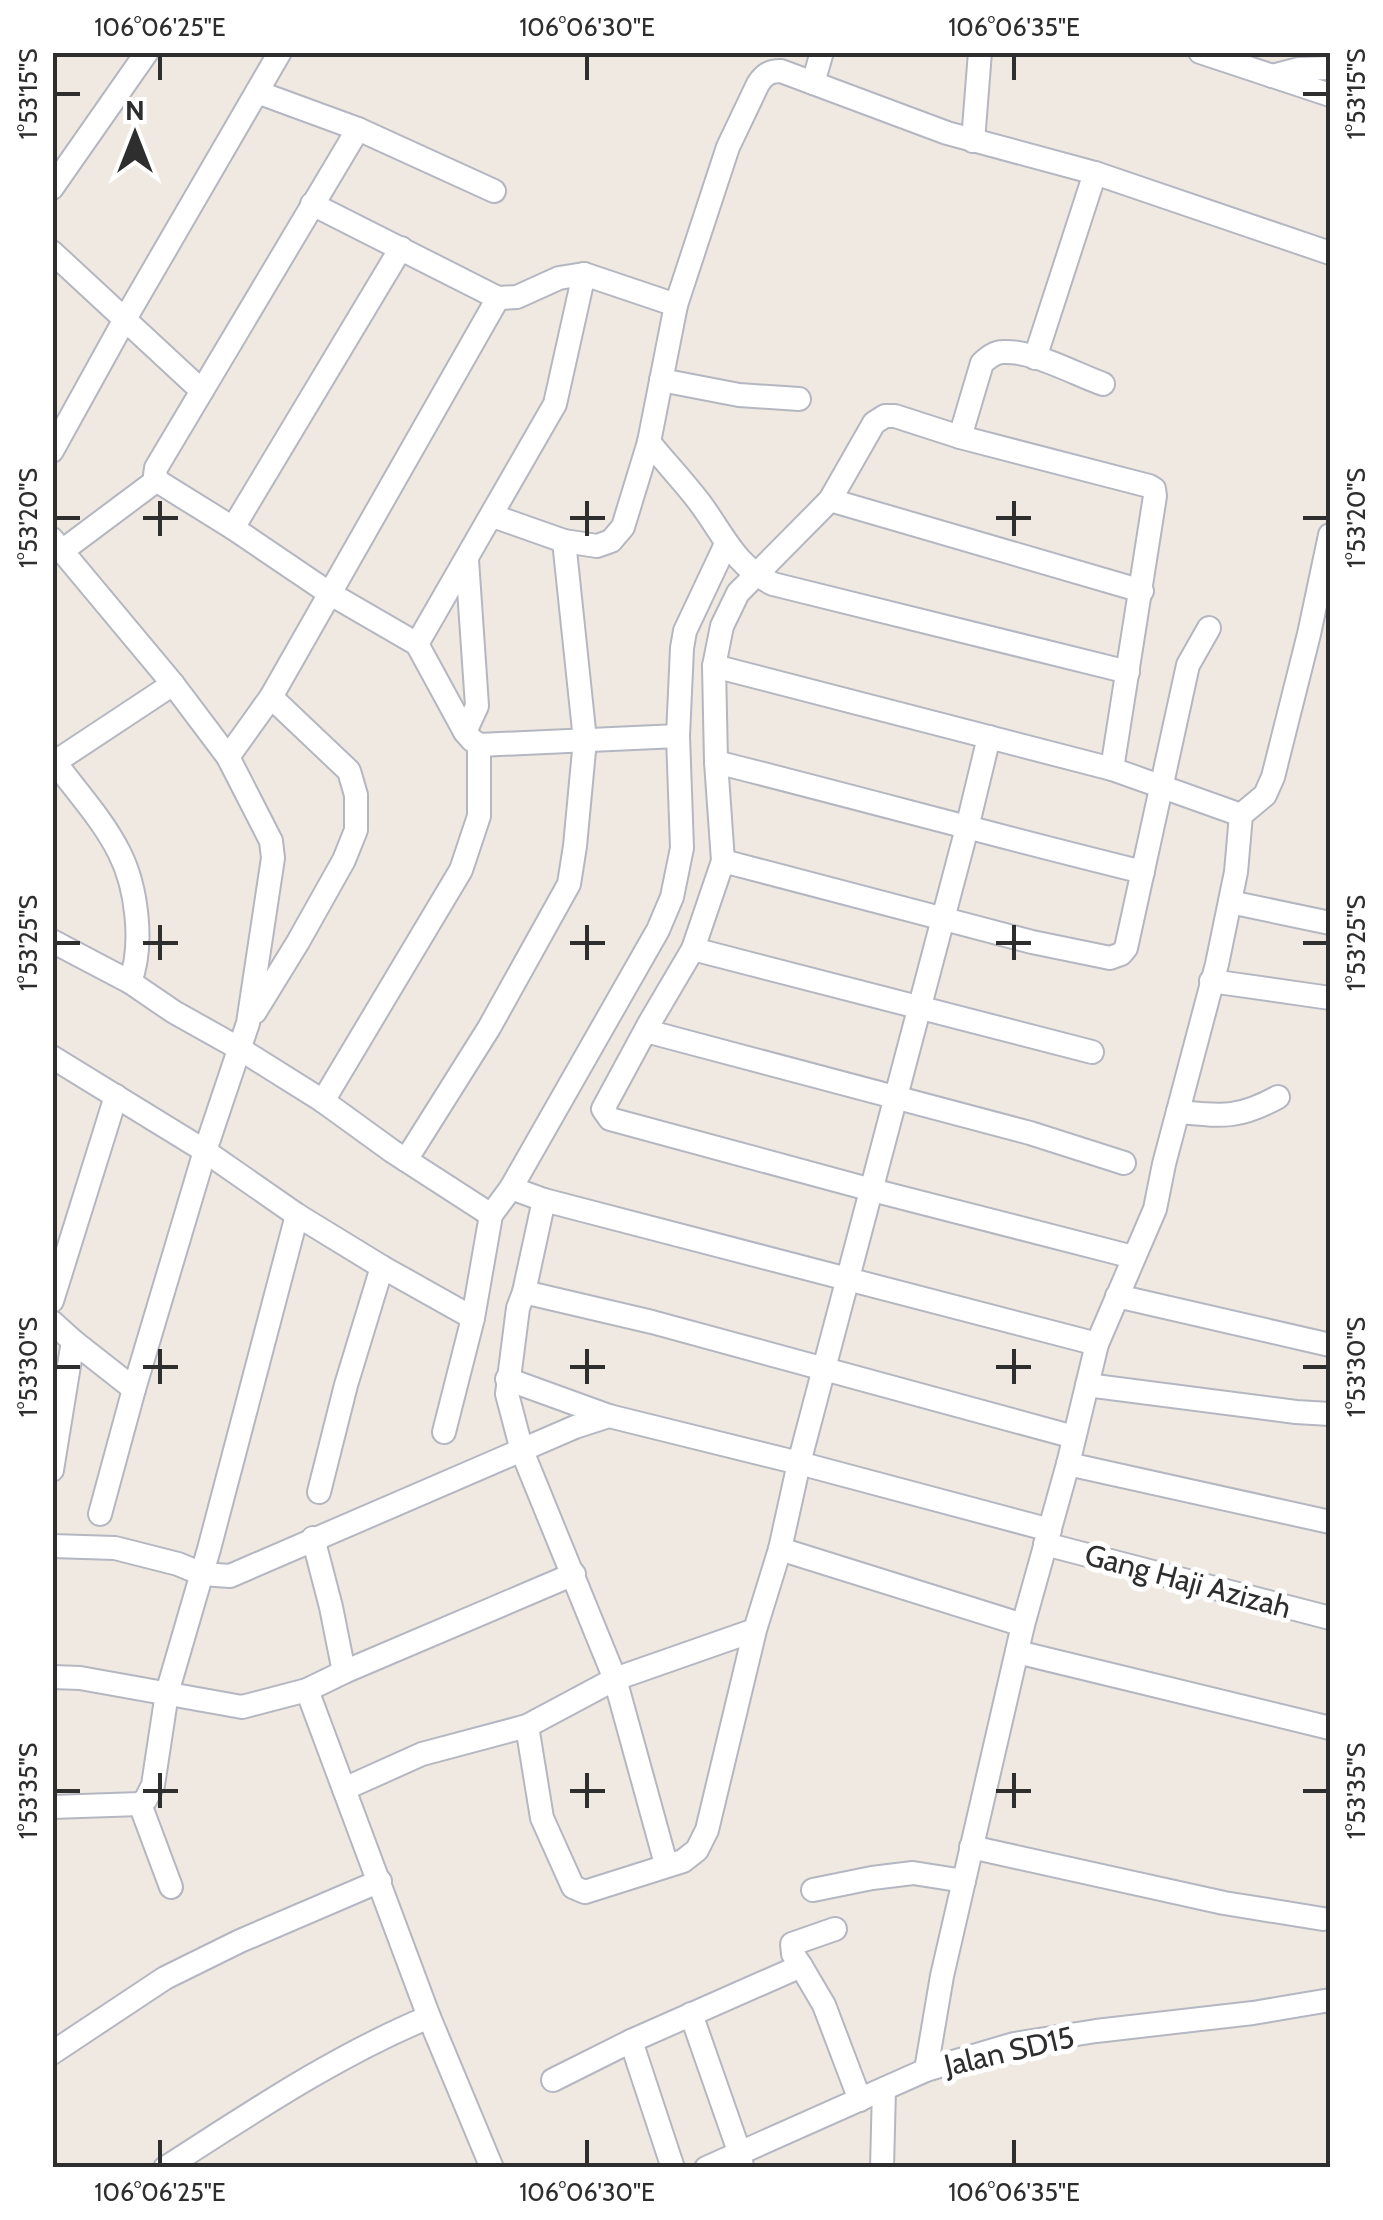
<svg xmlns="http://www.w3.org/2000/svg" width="1383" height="2220" font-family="Cabin,sans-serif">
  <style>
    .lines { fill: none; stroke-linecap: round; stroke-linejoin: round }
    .minor-casing { stroke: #b4b7c1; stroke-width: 26 }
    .minor { stroke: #fff; stroke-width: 22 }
    .ticks { fill: none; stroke: #2e2e2e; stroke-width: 4 }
    .labels { text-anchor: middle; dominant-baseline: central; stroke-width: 10; stroke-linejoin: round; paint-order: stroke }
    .street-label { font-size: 30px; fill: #2e2e2e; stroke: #fff }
    .neatline { fill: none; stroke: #2e2e2e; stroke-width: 4 }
    .ticks-label { font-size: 25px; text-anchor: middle; fill: #2e2e2e }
  </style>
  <rect width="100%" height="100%" fill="#efe9e1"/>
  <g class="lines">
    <defs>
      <g id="minor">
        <polyline points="1200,52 1330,95"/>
        <polyline points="1272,76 1299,69 1330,68"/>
        <polyline points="813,83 822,52"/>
        <polyline points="257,92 358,129 494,191"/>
        <polyline points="358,129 156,468 155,475 159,482 233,528 329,593 417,644 465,732 472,740 479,745 678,736 682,648 685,631 726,544"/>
        <polyline points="973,141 980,52"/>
        <polyline points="52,188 147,52"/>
        <polyline points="312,204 498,298 517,297 559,278 584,274 676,305"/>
        <polyline points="52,252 202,391"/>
        <polyline points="1035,358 1095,173"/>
        <polyline points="661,380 739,395 799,399"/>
        <path d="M960 437 982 363C989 357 995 352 1003 352 1032 350 1075 374 1103 384"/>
        <path d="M649 442C665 462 684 482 700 503 724 535 734 565 773 584L1128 672"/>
        <polyline points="52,451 125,319 280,52"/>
        <polyline points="830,500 1142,591"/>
        <path d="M493 516 564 541 597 546 611 541 623 527 649 442 676 305 728 147 758 84C764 75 769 71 781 71L947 133 1095 173 1330 253"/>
        <polyline points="233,528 401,248"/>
        <polyline points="52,539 173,684 228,757 271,841 273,858 248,1023 205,1151 134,1389 100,1514"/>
        <polyline points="62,551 157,480"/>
        <polyline points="417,644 555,404 584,274"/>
        <polyline points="714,666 1112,769 1241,815"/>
        <polyline points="465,732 477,706 467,560"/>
        <polyline points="228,757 271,697 498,298"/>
        <path d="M55 762C76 791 103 820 119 852 137 887 144 945 130 982"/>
        <path d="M716 762C859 798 1000 837 1143 872"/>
        <polyline points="52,764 173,684"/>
        <polyline points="1112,769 1155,496 1154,489 1149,486 960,437 895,416 885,416 874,423 830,500 738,593 722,626 714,666 716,762 723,861 693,949 650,1022 603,1109 610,1119 872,1190 1133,1257"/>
        <polyline points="723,861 1032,942 1110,958 1121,954 1126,948 1188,665 1209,628"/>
        <polyline points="1230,902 1330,923"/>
        <polyline points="52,941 130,982 174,1012 240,1049 323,1101 392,1151 491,1215"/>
        <polyline points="693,949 1092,1052"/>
        <polyline points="1211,981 1330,998"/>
        <polyline points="255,1012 298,942 344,860 356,830 356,795 349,771 271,697"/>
        <polyline points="646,1031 1030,1133 1124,1163"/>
        <polyline points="52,1057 205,1151 297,1215 382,1267 473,1318"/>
        <polyline points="323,1101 461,870 479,816 479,745"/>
        <path d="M1178 1112C1222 1116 1238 1119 1278 1097"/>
        <polyline points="406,1160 489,1028 569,884 575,846 585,740 564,541"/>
        <polyline points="511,1188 544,1200 1097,1344"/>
        <polyline points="544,1200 524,1292 518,1308 507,1394 522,1451 615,1679 666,1864"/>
        <polyline points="524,1292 652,1322 1074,1437"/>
        <polyline points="1117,1296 1330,1345"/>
        <polyline points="52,1301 116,1096"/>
        <polyline points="52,1322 73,1341 52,1470"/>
        <polyline points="73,1341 134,1389"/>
        <polyline points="507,1379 609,1416"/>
        <polyline points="1087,1385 1296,1412 1330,1414"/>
        <polyline points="444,1432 473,1318 491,1215 511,1188 658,930 672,897 682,848 678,736"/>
        <polyline points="1068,1464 1330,1522"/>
        <polyline points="319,1492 346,1385 382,1267"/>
        <polyline points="313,1538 331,1607 344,1672"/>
        <polyline points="1045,1544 1330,1618"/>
        <polyline points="52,1546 115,1548 178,1564 202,1574 230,1576 575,1427 609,1416 799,1463 1050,1530"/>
        <polyline points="780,1549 1023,1625"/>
        <polyline points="755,1630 615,1679 527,1726 542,1818 573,1887 585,1892 683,1861 697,1850 707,1830 755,1630 780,1549 799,1463 967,828 989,737"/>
        <polyline points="1017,1652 1330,1728"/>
        <polyline points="52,1677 80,1678 242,1707 307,1690 344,1672 574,1574"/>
        <polyline points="307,1690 429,2017 492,2168"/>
        <polyline points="344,1789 422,1754 527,1726"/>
        <polyline points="140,1804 171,1887"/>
        <polyline points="52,1807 140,1804 146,1799 153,1785 167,1693 209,1549 297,1215"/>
        <polyline points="971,1847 1224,1903 1323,1919"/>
        <polyline points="813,1890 872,1878 913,1873 964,1881"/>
        <polyline points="801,1966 793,1954 792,1944 835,1929"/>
        <polyline points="691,2014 740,2154 742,2167"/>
        <polyline points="631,2041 673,2168"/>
        <polyline points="52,2053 165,1978 240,1941 380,1881"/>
        <polyline points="926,2070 942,1976 1023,1625 1068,1464 1097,1344 1155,1209 1164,1164 1217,964 1236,872 1241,815 1265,795 1273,777 1309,634 1330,535"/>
        <polyline points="553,2080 631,2041 801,1966 824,2005 860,2100"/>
        <path d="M165 2168C251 2113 335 2056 429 2017"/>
        <polyline points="706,2168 926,2070 1014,2044 1096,2031 1253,2013 1330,2000"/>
        <polyline points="882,2168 884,2089"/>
      </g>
    </defs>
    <use href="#minor" class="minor-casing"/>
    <use href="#minor" class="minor"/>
  </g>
  <path class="ticks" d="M160 55V80M587 55V80M1014 55V80M55 94H80M1303 94H1328M160 501V536M587 501V536M1014 501V536M55 518H80M143 518H178M570 518H605M996 518H1031M1303 518H1328M160 925V960M587 925V960M1014 925V960M55 943H80M143 943H178M570 943H605M996 943H1031M1303 943H1328M160 1349V1384M587 1349V1384M1014 1349V1384M55 1367H80M143 1367H178M570 1367H605M996 1367H1031M1303 1367H1328M160 1773V1808M587 1773V1808M1014 1773V1808M55 1791H80M143 1791H178M570 1791H605M996 1791H1031M1303 1791H1328M160 2140V2165M587 2140V2165M1014 2140V2165"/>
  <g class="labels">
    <g class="street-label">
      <text transform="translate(1188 1581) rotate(15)">Gang Haji Azizah</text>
      <text transform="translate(1009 2051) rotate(-13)">Jalan SD15</text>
    </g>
  </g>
  <rect width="1383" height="2220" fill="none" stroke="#ffffff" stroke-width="110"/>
  <g transform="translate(135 135)" stroke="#ffffff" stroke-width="8" paint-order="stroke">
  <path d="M0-8L18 38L0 25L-18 38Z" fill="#2e2e2e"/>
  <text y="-15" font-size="28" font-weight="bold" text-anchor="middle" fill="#2e2e2e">N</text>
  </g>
  <rect x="55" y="55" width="1273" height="2110" class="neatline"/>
  <g class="ticks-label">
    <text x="160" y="36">106°06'25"E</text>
    <text x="587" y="36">106°06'30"E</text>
    <text x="1014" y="36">106°06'35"E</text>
    <text transform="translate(28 94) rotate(-90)" y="9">1°53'15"S</text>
    <text transform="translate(1356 94) rotate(-90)" y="9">1°53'15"S</text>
    <text transform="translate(28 518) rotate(-90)" y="9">1°53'20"S</text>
    <text transform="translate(1356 518) rotate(-90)" y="9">1°53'20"S</text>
    <text transform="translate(28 943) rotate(-90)" y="9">1°53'25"S</text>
    <text transform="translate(1356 943) rotate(-90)" y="9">1°53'25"S</text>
    <text transform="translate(28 1367) rotate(-90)" y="9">1°53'30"S</text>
    <text transform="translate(1356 1367) rotate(-90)" y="9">1°53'30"S</text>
    <text transform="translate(28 1791) rotate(-90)" y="9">1°53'35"S</text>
    <text transform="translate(1356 1791) rotate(-90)" y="9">1°53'35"S</text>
    <text x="160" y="2201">106°06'25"E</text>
    <text x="587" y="2201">106°06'30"E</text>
    <text x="1014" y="2201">106°06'35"E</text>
  </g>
</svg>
